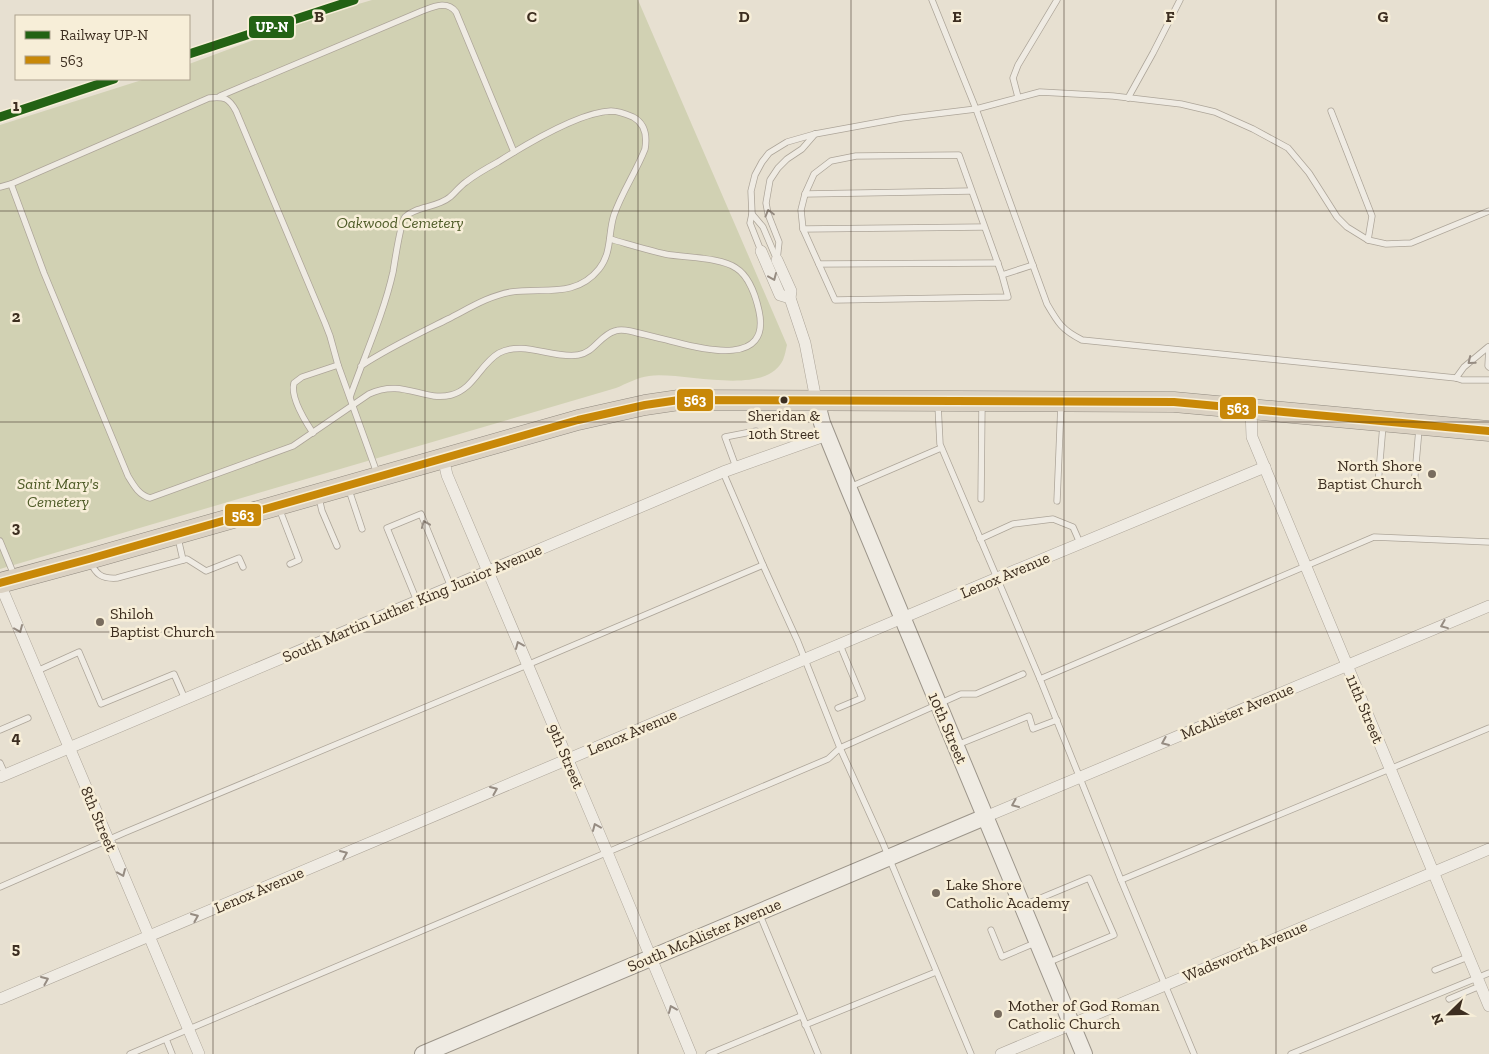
<svg xmlns="http://www.w3.org/2000/svg" width="1489" height="1054" font-family="'Zilla Slab',serif">
  <style>
    .cemetery { fill: #d1d1b3 }
    .lines { fill: none; stroke-linecap: round; stroke-linejoin: round }
    .lane-casing { stroke: #ada599; stroke-width: 7 }
    .street-casing { stroke: #ada599; stroke-width: 12 }
    .secondary-casing { stroke: #9c958a; stroke-width: 18 }
    .highway-casing { stroke: #928b80; stroke-width: 21 }
    .lane { stroke: #efebe3; stroke-width: 5.5 }
    .street { stroke: #efebe3; stroke-width: 11 }
    .secondary { stroke: #efebe3; stroke-width: 16 }
    .highway { stroke: #dad1c2; stroke-width: 20 }
    .bus-1-casing { stroke: #f7eed8; stroke-width: 11 }
    .bus-1 { stroke: #c88808; stroke-width: 8 }
    .rail-1-casing { stroke: #f7eed8; stroke-width: 12 }
    .rail-1 { stroke: #236214; stroke-width: 9 }
    .oneway { stroke: #968c82 }
    .grid { fill: none; stroke: #3d2e20; stroke-width: 1; stroke-opacity: 0.55 }
    .bus-dot { fill: #3d2e20; stroke: #f7eed8; stroke-width: 2 }
    .poi-dot { fill: #786c5e; stroke: #f7eed8; stroke-width: 2 }
    .labels { text-anchor: middle; dominant-baseline: central; stroke-width: 5; stroke-linejoin: round; paint-order: stroke }
    .bus-label { font-size: 15px; fill: #3d2e20; stroke: #f7eed8 }
    .park-label { font-size: 16px; font-style: italic; fill: #4d5a26; stroke: #f7eed8 }
    .poi-label { font-size: 16px; fill: #3d2e20; stroke: #f7eed8; text-anchor: start }
    .street-label { font-size: 16px; fill: #3d2e20; stroke: #f7eed8 }
    .grid-label { font-size: 16px; text-anchor: middle; font-weight: bold; fill: #3d2e20; stroke: #f7eed8; stroke-width: 5; stroke-linejoin: round; paint-order: stroke }
    .line-badge { stroke: #f7eed8; stroke-width: 2 }
    .badge-label { font-size: 14px; text-anchor: middle; font-weight: bold; fill: #fff }
  </style>
  <rect width="100%" height="100%" fill="#e7e0d1"/>
  <path class="cemetery" d="M372 0H638L787 345C786 349 785 355 783 360 765 398 682 371 649 376 638 377 626 384 616 388L0 569V125L145 79H189V64L321 15Z"/>
  <g class="lines">
    <defs>
      <g id="lane">
        <path d="M932 0 976 109 1047 304C1058 323 1062 330 1082 340L1456 378 1462 380H1489"/>
        <path d="M220 96 422 11C433 7 447 0 456 12L514 152"/>
        <polyline points="1018,97 1013,78 1018,65 1057,0"/>
        <polyline points="1128,98 1153,53 1180,0"/>
        <polyline points="1331,111 1372,216 1368,240"/>
        <path d="M11 184 44 273 128 476C134 486 139 495 150 498L293 446 369 394C403 378 423 402 451 395 474 389 480 364 499 353 524 340 552 359 578 355 594 353 600 335 615 331 620 329 625 330 630 331 645 335 660 338 675 342 705 350 771 366 759 311 756 297 749 276 736 268 720 257 685 258 665 254 647 250 628 244 610 239"/>
        <path d="M0 187 11 184 209 98C224 96 229 98 236 111L325 323 330 336 338 365 377 473"/>
        <polyline points="805,194 971,191"/>
        <polyline points="752,214 763,227 777,260"/>
        <polyline points="803,229 984,227"/>
        <polyline points="761,251 750,223 752,214 751,191 755,175 762,162 769,153 787,142 815,134 902,118 976,109 1040,92 1113,96 1181,104 1215,112 1253,129 1288,148 1309,173 1337,217 1347,227 1368,240 1386,244 1411,243 1489,211"/>
        <polyline points="777,260 779,242 768,214 766,203 770,180 778,168 787,159 802,149 815,134"/>
        <polyline points="819,264 998,263"/>
        <polyline points="1002,275 959,155 856,156 831,161 814,174 805,194 801,210 803,229 835,300 1008,297 1002,275 1033,265"/>
        <polyline points="1489,347 1488,366 1489,367"/>
        <polyline points="1456,378 1464,367 1488,347"/>
        <path d="M350 397C364 357 384 313 393 272 395 261 400 224 405 217 416 206 437 208 450 197 455 193 460 186 466 182 476 174 487 168 498 162 525 145 580 112 611 111 618 111 626 114 633 117 646 124 647 137 645 149 636 172 622 192 614 215 608 233 612 253 599 269 575 299 542 287 511 292 488 296 468 309 448 319 418 334 388 348 361 366"/>
        <polyline points="938,405 940,444 1040,679 1121,880 1194,1054"/>
        <polyline points="1383,425 1378,484 1414,486 1419,429"/>
        <path d="M313 433C305 421 290 397 294 383L302 377 338 365"/>
        <polyline points="736,467 725,437 756,431"/>
        <polyline points="723,472 763,565 798,642 840,748 882,841 971,1054"/>
        <polyline points="850,487 941,448"/>
        <polyline points="349,490 362,529"/>
        <polyline points="319,498 322,511 337,546"/>
        <polyline points="981,499 982,404"/>
        <polyline points="1057,501 1061,404"/>
        <polyline points="279,508 299,560 290,564"/>
        <polyline points="178,538 183,560"/>
        <polyline points="980,539 1013,524 1053,519 1073,527 1080,543"/>
        <polyline points="0,541 14,575"/>
        <path d="M90 561C96 575 102 579 117 578L187 559 206 571 239 558 243 567"/>
        <polyline points="417,601 387,528 421,514 451,587"/>
        <polyline points="37,671 79,652 101,704 174,674 185,699"/>
        <polyline points="1040,679 1374,537 1489,542"/>
        <polyline points="838,708 862,698 840,645"/>
        <polyline points="0,730 28,718"/>
        <polyline points="957,745 1029,716 1033,729 1057,720"/>
        <polyline points="0,763 5,774"/>
        <polyline points="1121,880 1489,728"/>
        <polyline points="0,887 126,832 527,665 763,565"/>
        <polyline points="1024,905 1089,878 1114,935 1047,963"/>
        <polyline points="759,913 818,1054"/>
        <polyline points="991,930 1002,957 1035,943"/>
        <polyline points="1435,970 1468,957"/>
        <polyline points="1449,999 1480,986"/>
        <polyline points="805,1025 936,972"/>
        <polyline points="166,1039 172,1054"/>
        <polyline points="130,1054 828,759 840,748 961,694 976,694 1023,674"/>
        <polyline points="709,1054 801,1016"/>
        <polyline points="1291,1054 1489,973"/>
      </g>
      <g id="street">
        <polyline points="761,251 780,295 790,298"/>
        <polyline points="777,260 791,291 790,298 805,343 816,400"/>
        <polyline points="1251,409 1252,437 1489,1006"/>
        <polyline points="443,457 447,475 607,852 691,1054"/>
        <polyline points="0,584 199,1054"/>
        <polyline points="0,777 723,472 827,435"/>
        <polyline points="985,817 1489,606"/>
        <polyline points="0,999 997,578 1265,467"/>
        <polyline points="1001,1054 1489,849"/>
      </g>
      <g id="secondary">
        <polyline points="816,400 822,423 848,487 1084,1054"/>
        <polyline points="423,1054 985,817"/>
      </g>
      <polyline id="highway" points="0,583 89,559 578,420 645,405 679,400 1174,402 1489,431"/>
    </defs>
    <use href="#lane" class="lane-casing"/>
    <use href="#street" class="street-casing"/>
    <use href="#secondary" class="secondary-casing"/>
    <use href="#highway" class="highway-casing"/>
    <use href="#lane" class="lane"/>
    <use href="#street" class="street"/>
    <use href="#secondary" class="secondary"/>
    <use href="#highway" class="highway"/>
    <defs>
      <polyline id="bus-1" points="0,583 89,559 578,420 645,405 679,400 1174,402 1489,431"/>
    </defs>
    <use href="#bus-1" class="bus-1-casing"/>
    <use href="#bus-1" class="bus-1"/>
    <defs>
      <g id="rail-1">
        <polyline points="189,54 354,0"/>
        <polyline points="0,117 114,79"/>
      </g>
    </defs>
    <use href="#rail-1" class="rail-1-casing"/>
    <use href="#rail-1" class="rail-1"/>
  </g>
  <defs><path id="oneway-chevron" d="M-2-3.5L2.5 0L-2 3.5" fill="none" stroke-width="1.6" stroke-linecap="round" stroke-linejoin="round" transform="scale(1.25)"/></defs>
  <g class="oneway">
    <use href="#oneway-chevron" transform="translate(769 213) rotate(-105)"/>
    <use href="#oneway-chevron" transform="translate(773 277) rotate(67)"/>
    <use href="#oneway-chevron" transform="translate(1471 361) rotate(141)"/>
    <use href="#oneway-chevron" transform="translate(425 524) rotate(-112)"/>
    <use href="#oneway-chevron" transform="translate(1444 625) rotate(158)"/>
    <use href="#oneway-chevron" transform="translate(19 629) rotate(67)"/>
    <use href="#oneway-chevron" transform="translate(519 645) rotate(-113)"/>
    <use href="#oneway-chevron" transform="translate(1165 742) rotate(157)"/>
    <use href="#oneway-chevron" transform="translate(494 790) rotate(-23)"/>
    <use href="#oneway-chevron" transform="translate(1015 804) rotate(157)"/>
    <use href="#oneway-chevron" transform="translate(596 827) rotate(-113)"/>
    <use href="#oneway-chevron" transform="translate(344 854) rotate(-23)"/>
    <use href="#oneway-chevron" transform="translate(122 873) rotate(67)"/>
    <use href="#oneway-chevron" transform="translate(195 917) rotate(-23)"/>
    <use href="#oneway-chevron" transform="translate(45 980) rotate(-23)"/>
    <use href="#oneway-chevron" transform="translate(672 1009) rotate(-113)"/>
  </g>
  <path class="grid" d="M213 0V1054M425 0V1054M638 0V1054M851 0V1054M1064 0V1054M1276 0V1054M0 211H1489M0 422H1489M0 632H1489M0 843H1489"/>
  <circle class="bus-dot" cx="784" cy="400" r="4.5"/>
  <g class="poi-dot">
    <circle cx="1432" cy="474" r="5"/>
    <circle cx="100" cy="622" r="5"/>
    <circle cx="936" cy="893" r="5"/>
    <circle cx="998" cy="1014" r="5"/>
  </g>
  <g class="labels">
    <g class="bus-label">
      <text x="784" y="416">Sheridan &amp;<tspan x="784" dy="18">10th Street</tspan></text>
    </g>
    <g class="park-label">
      <text x="400" y="222">Oakwood Cemetery</text>
      <text x="58" y="483">Saint Mary's<tspan x="58" dy="18">Cemetery</tspan></text>
    </g>
    <g class="poi-label">
      <text x="1422" y="465" text-anchor="end">North Shore<tspan x="1422" dy="18">Baptist Church</tspan></text>
      <text x="110" y="613">Shiloh<tspan x="110" dy="18">Baptist Church</tspan></text>
      <text x="946" y="884">Lake Shore<tspan x="946" dy="18">Catholic Academy</tspan></text>
      <text x="1008" y="1005">Mother of God Roman<tspan x="1008" dy="18">Catholic Church</tspan></text>
    </g>
    <g class="street-label">
      <text transform="translate(1005 575) rotate(-23)">Lenox Avenue</text>
      <text transform="translate(412 603) rotate(-23)">South Martin Luther King Junior Avenue</text>
      <text transform="translate(1365 709) rotate(67)">11th Street</text>
      <text transform="translate(1237 711) rotate(-23)">McAlister Avenue</text>
      <text transform="translate(948 728) rotate(67)">10th Street</text>
      <text transform="translate(632 732) rotate(-23)">Lenox Avenue</text>
      <text transform="translate(566 756) rotate(67)">9th Street</text>
      <text transform="translate(99 819) rotate(67)">8th Street</text>
      <text transform="translate(259 890) rotate(-23)">Lenox Avenue</text>
      <text transform="translate(704 935) rotate(-23)">South McAlister Avenue</text>
      <text transform="translate(1245 951) rotate(-23)">Wadsworth Avenue</text>
    </g>
  </g>
  <g class="grid-label">
    <text x="319" y="22">B</text>
    <text x="532" y="22">C</text>
    <text x="744" y="22">D</text>
    <text x="957" y="22">E</text>
    <text x="1170" y="22">F</text>
    <text x="1383" y="22">G</text>
    <text x="16" y="111">1</text>
    <text x="16" y="322">2</text>
    <text x="16" y="533">3</text>
    <text x="16" y="743">4</text>
    <text x="16" y="954">5</text>
  </g>
  <g class="line-badge">
    <rect x="248" y="15" width="47" height="24" rx="5" fill="#236214"/>
    <rect x="676" y="388" width="38" height="24" rx="5" fill="#c88808"/>
    <rect x="1219" y="396" width="38" height="24" rx="5" fill="#c88808"/>
    <rect x="224" y="503" width="38" height="24" rx="5" fill="#c88808"/>
  </g>
  <g class="badge-label">
    <text x="272" y="32">UP-N</text>
    <text x="695" y="405">563</text>
    <text x="1238" y="413">563</text>
    <text x="243" y="520">563</text>
  </g>
  <rect x="15" y="15" width="175" height="65" fill="#f7eed8" stroke="#ada18e"/>
  <rect x="25" y="31" width="25" height="8" fill="#236214" stroke="#ada18e"/>
  <text x="60" y="40" font-size="15" fill="#3d2e20">Railway UP-N</text>
  <rect x="25" y="56" width="25" height="8" fill="#c88808" stroke="#ada18e"/>
  <text x="60" y="65" font-size="15" fill="#3d2e20">563</text>
  <g transform="translate(1449 1014) rotate(247)" stroke="#f7eed8" stroke-width="4" paint-order="stroke">
  <path d="M0-4L9 19L0 12L-9 19Z" fill="#3d2e20"/>
  <text y="-8" font-size="14" font-weight="bold" text-anchor="middle" fill="#3d2e20">N</text>
  </g>
</svg>
